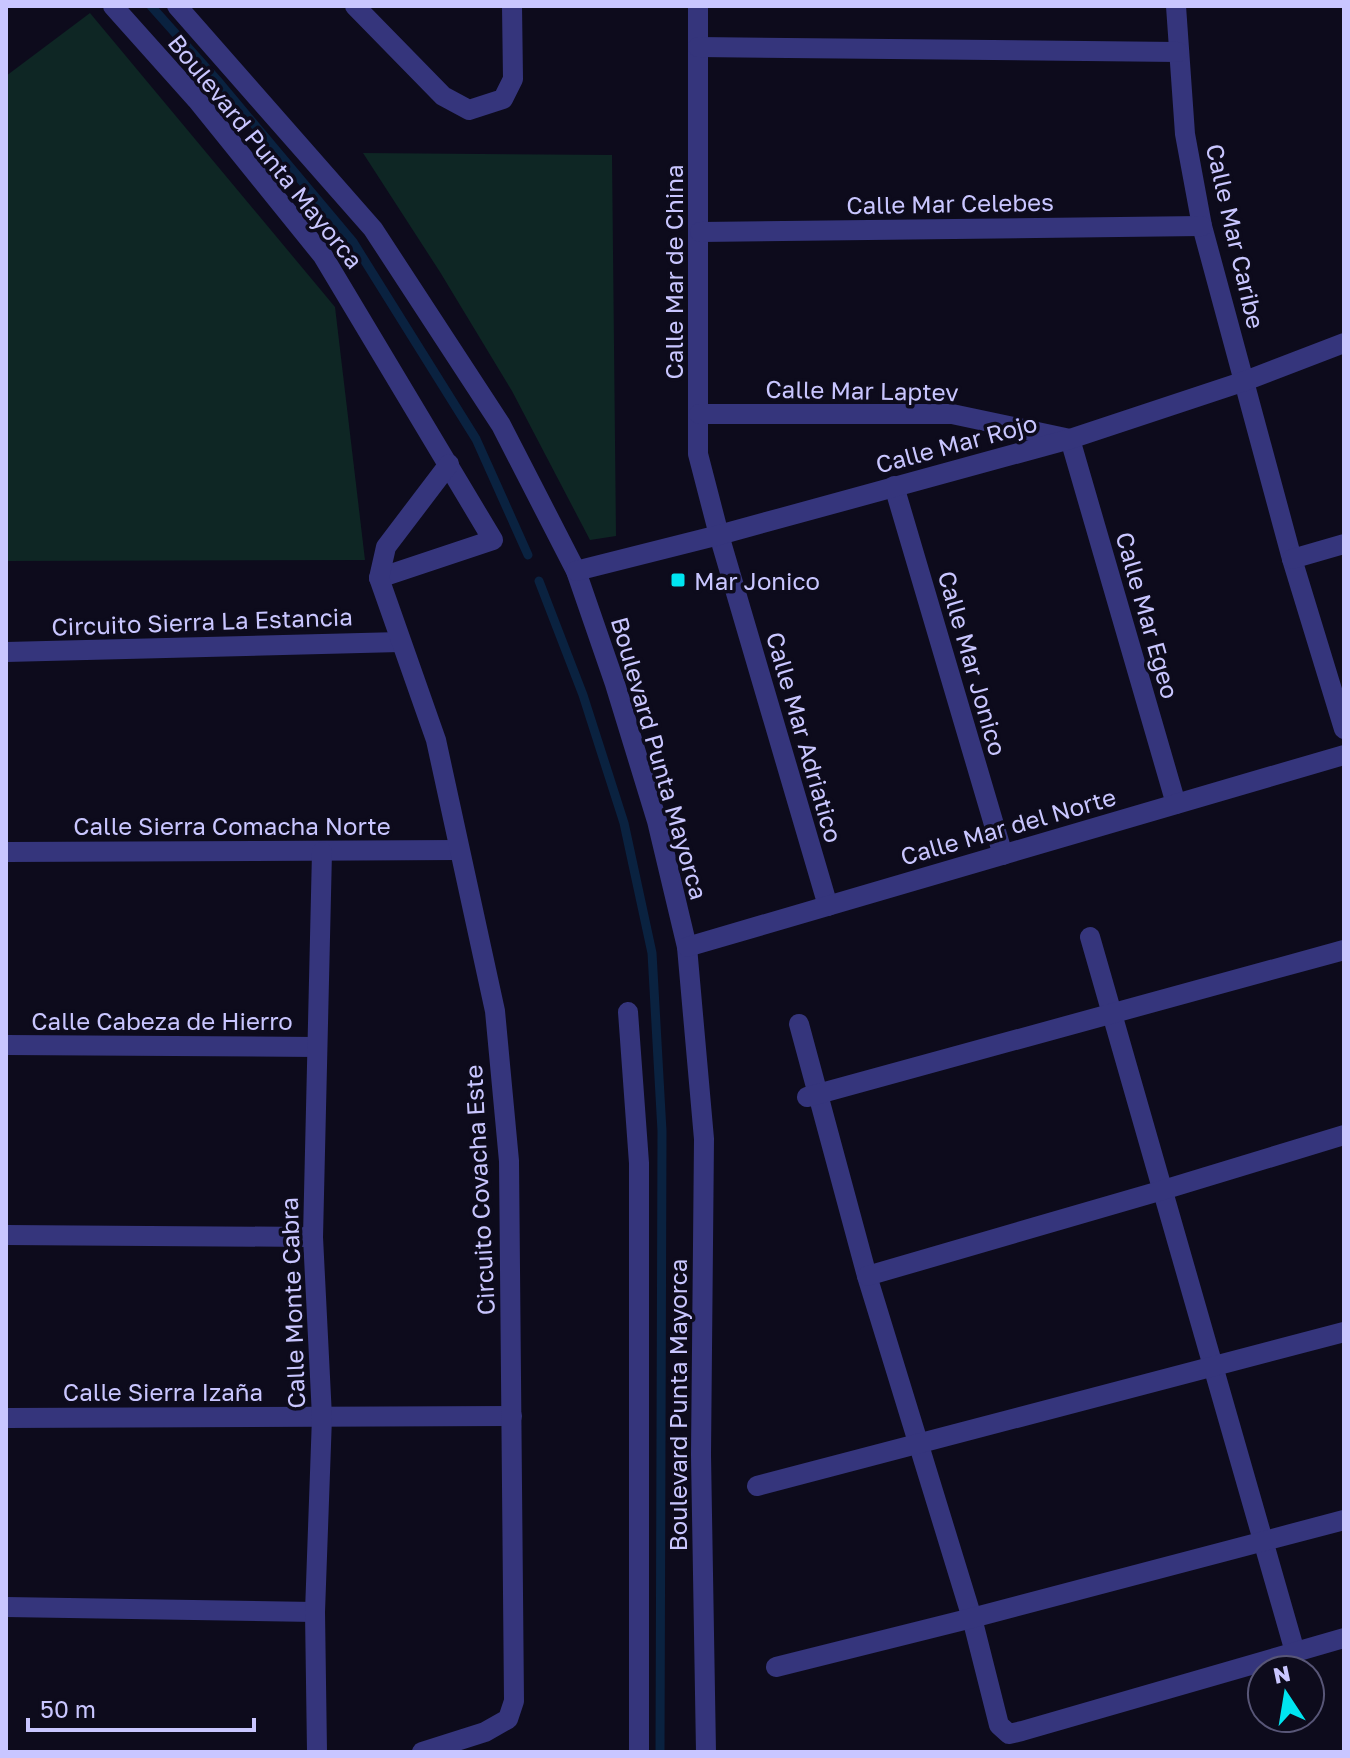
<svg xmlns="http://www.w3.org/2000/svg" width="1350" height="1758" font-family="'Golos Text',sans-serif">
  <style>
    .green { fill: #0e2624 }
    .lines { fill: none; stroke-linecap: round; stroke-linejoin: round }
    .stream { stroke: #0a2240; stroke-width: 9 }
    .minor { stroke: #35357c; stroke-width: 20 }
    .poi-dot { fill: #00e5f1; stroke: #0d0b1c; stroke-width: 3 }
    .labels { text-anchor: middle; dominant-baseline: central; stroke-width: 7; stroke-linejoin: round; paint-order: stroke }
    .street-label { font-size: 24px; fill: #c9c6ff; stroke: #0d0b1c }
    .poi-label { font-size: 24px; fill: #c9c6ff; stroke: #0d0b1c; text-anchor: start }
  </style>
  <rect width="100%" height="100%" fill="#0d0b1c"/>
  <g class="green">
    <polygon points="90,13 335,307 365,560 6,561 6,76"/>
    <polygon points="363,153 612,155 616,536 590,540 512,391 440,272"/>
  </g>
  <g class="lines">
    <g class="stream">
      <polyline points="151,6 217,80 353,242 476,439 528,555"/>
      <polyline points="539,581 583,695 624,823 652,953 662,1131 660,1752"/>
    </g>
    <g class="minor">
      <polyline points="113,6 197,100 323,256 493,540 379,578"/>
      <polyline points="177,6 373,229 501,425 576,571 615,684 657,821 687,947 704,1139 701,1455 706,1752"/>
      <polyline points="355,6 443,96 469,110 503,99 513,79 512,6"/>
      <polyline points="698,6 698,454 719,535 828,906"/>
      <polyline points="1176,6 1185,134 1202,226 1292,559 1344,729"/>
      <polyline points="698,47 1178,52"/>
      <polyline points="700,232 1202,226"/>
      <polyline points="699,414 952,414 1070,439 1176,804"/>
      <polyline points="894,486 1003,855"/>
      <polyline points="1292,559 1344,544"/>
      <polyline points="576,571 719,535 1070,439 1245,381 1344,343"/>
      <polyline points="6,652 400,642"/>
      <polyline points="6,852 458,850"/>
      <polyline points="1090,937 1295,1652"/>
      <polyline points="687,947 1344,755"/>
      <polyline points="628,1012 639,1163 639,1752"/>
      <polyline points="799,1024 867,1276 972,1618 999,1725 1009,1734 1022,1731 1344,1638"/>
      <polyline points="6,1045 317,1047"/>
      <polyline points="807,1097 1344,950"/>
      <polyline points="6,1235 313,1237"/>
      <polyline points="867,1276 1163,1190 1344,1135"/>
      <polyline points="6,1418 512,1416"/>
      <polyline points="757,1486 1344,1332"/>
      <polyline points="6,1607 315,1612"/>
      <polyline points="776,1667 972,1618 1344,1520"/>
      <polyline points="317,1752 315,1612 322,1417 313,1237 322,852"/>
      <polyline points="422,1752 485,1732 508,1719 514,1701 509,1161 495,1011 436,740 379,578 386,547 449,464"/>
    </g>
  </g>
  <rect class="poi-dot" x="670" y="572" width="16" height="16" rx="4"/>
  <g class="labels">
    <g class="street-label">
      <text transform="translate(266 151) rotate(51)">Boulevard Punta Mayorca</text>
      <text transform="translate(950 203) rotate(-1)">Calle Mar Celebes</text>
      <text transform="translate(1236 236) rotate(77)">Calle Mar Caribe</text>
      <text transform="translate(673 272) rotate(-90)">Calle Mar de China</text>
      <text transform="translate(862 390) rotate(1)">Calle Mar Laptev</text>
      <text transform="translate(956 443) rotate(-15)">Calle Mar Rojo</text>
      <text transform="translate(1148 615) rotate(74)">Calle Mar Egeo</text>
      <text transform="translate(202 621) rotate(-2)">Circuito Sierra La Estancia</text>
      <text transform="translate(973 663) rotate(74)">Calle Mar Jonico</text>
      <text transform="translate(805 737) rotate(74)">Calle Mar Adriatico</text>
      <text transform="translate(660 758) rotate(74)">Boulevard Punta Mayorca</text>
      <text x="232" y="825">Calle Sierra Comacha Norte</text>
      <text transform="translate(1008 826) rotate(-16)">Calle Mar del Norte</text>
      <text x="162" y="1020">Calle Cabeza de Hierro</text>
      <text transform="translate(479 1190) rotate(-93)">Circuito Covacha Este</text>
      <text transform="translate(292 1303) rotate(-92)">Calle Monte Cabra</text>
      <text x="163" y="1391">Calle Sierra Izaña</text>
      <text transform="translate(677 1405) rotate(-90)">Boulevard Punta Mayorca</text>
    </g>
    <g class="poi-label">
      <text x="694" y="580">Mar Jonico</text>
    </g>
  </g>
  <rect width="1350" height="1758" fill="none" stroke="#c9c6ff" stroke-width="16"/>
  <g transform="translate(1286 1694) rotate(348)"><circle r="38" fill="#0d0b1c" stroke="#585677" stroke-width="2"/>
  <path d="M0-6L14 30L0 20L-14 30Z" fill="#00e5f1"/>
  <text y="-12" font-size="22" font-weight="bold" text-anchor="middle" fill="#c9c6ff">N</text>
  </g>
  <path d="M28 1718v12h226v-12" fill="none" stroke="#c9c6ff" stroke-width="4"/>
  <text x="40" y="1718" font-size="24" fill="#c9c6ff" stroke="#0d0b1c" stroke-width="6" paint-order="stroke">50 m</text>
</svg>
